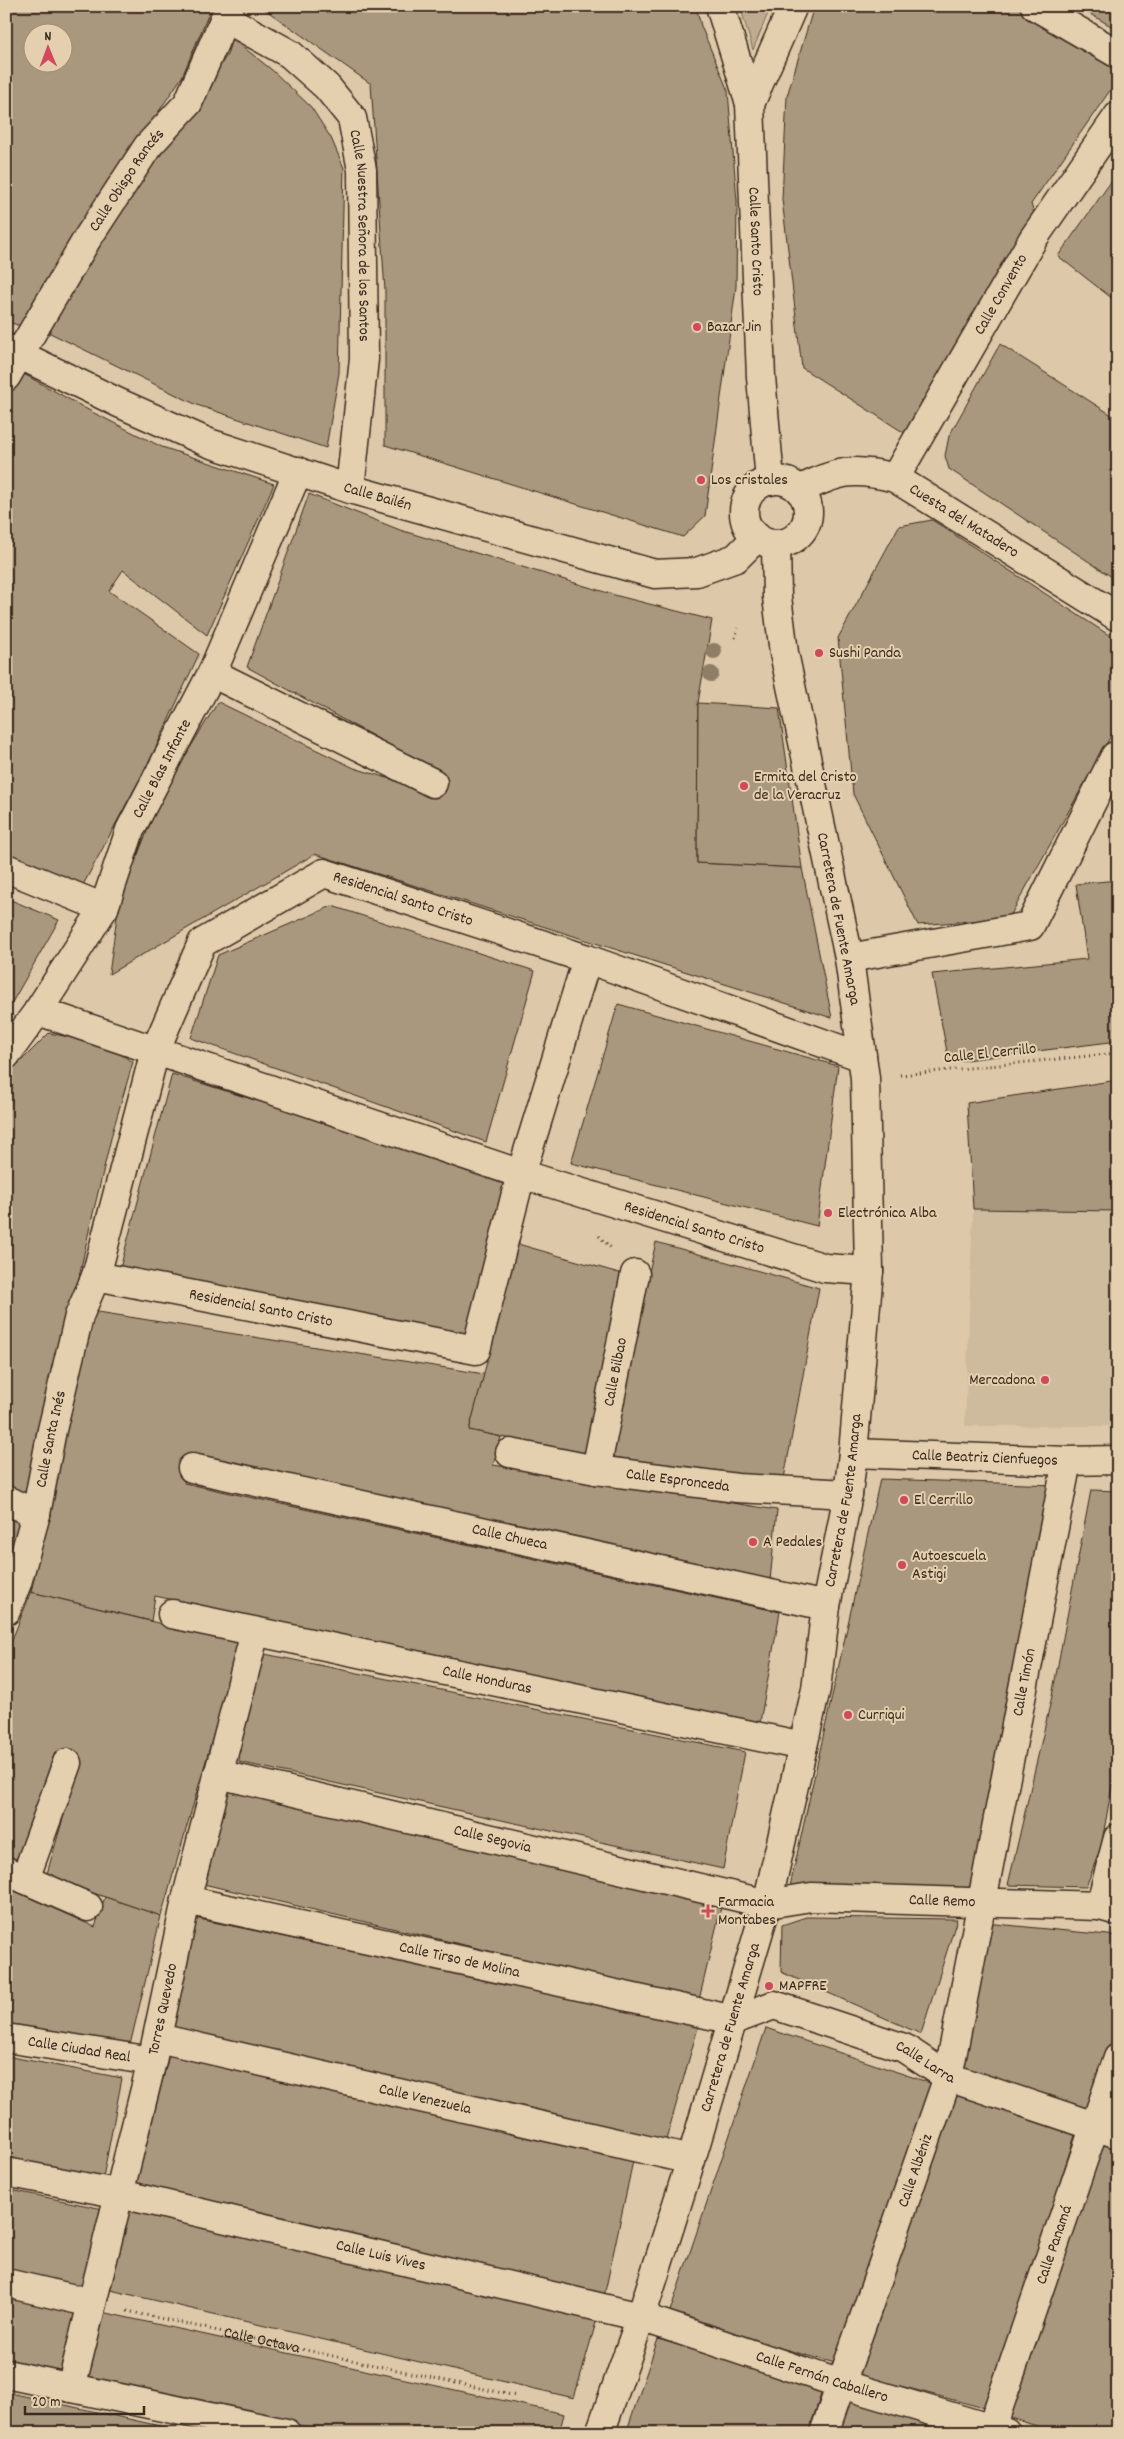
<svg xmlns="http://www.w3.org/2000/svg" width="1124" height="2439" font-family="Dekko,sans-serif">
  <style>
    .built { fill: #ceba9c }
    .green { fill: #bfac90; stroke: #7d6b57 }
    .building { fill: #aa987e; stroke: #3b2a1e; fill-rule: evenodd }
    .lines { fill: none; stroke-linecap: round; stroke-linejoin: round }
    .minor-casing { stroke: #3b2a1e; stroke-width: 31 }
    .path { stroke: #3b2a1e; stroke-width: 3; stroke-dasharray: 1 4; stroke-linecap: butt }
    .minor { stroke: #e4d0af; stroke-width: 28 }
    .tree { fill: #8f7d66 }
    .poi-dot { fill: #d1495b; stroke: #e4d0af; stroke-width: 2 }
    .labels { text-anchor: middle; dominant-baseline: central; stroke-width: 4; stroke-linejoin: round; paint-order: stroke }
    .street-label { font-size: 16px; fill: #3b2a1e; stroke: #e4d0af }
    .poi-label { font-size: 16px; fill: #3b2a1e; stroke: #e4d0af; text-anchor: start }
  </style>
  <rect width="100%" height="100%" fill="#ddc9a9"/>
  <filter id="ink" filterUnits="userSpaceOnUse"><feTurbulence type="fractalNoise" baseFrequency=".02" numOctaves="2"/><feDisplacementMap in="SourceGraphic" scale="10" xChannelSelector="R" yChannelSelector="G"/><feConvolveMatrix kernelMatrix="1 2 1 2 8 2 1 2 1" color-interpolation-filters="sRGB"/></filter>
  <g filter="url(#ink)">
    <polygon class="built" points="973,1209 1118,1211 1118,1426 965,1426"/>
    <polygon class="green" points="740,6 771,6 753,50"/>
    <g class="building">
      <path d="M6 6H212L182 77 124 163 23 327 6 321ZM32 32H62V62H32Z"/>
      <polygon points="260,6 696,6 701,26 728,91 737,201 736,287 705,516 683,537 385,445 385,291 371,84"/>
      <polygon points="814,6 1015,6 1118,67 1118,79 1031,204 1037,223 914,439 802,368 782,199 787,96"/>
      <polygon points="1076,6 1118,6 1118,30"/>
      <polygon points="232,38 272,70 311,107 331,138 344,168 339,373 326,448 197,405 46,331 119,208 158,159 227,55"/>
      <polygon points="1118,172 1118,303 1058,256"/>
      <polygon points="1000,344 1118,419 1118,581 949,469 945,456 949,436"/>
      <polygon points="22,373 92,412 162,447 274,484 207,635 123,570 109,591 199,654 150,760 83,885 6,852 6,400"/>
      <polygon points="309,494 400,530 618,596 712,620 698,703 697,863 802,868 832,1018 315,854 109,974 119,901 163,792 218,702 354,768 434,792 435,770 247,667"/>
      <polygon points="932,520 1118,641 1118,723 1009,918 918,925 853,794 838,638 899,526"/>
      <polygon points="698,703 779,708 802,868 697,863"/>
      <polygon points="1118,880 1118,1041 949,1062 932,974 1087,959 1076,884"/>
      <polygon points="6,898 59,920 6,1013"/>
      <polygon points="332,906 535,971 486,1142 191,1038 218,955"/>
      <polygon points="618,1004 838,1066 817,1226 571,1163"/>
      <polygon points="49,1033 83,1040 117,1052 133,1062 113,1130 90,1226 31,1500 6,1488 6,1076"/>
      <polygon points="172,1074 350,1130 508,1185 470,1338 118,1276"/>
      <polygon points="1118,1080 1118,1211 973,1209 967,1103"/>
      <polygon points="656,1242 819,1288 783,1484 607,1456"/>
      <polygon points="518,1244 626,1275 588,1455 469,1430"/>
      <polygon points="92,1311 484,1374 469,1430 501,1437 493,1465 777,1510 770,1581 192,1456 184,1483 780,1612 760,1722 155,1596 151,1621 31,1592"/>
      <polygon points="880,1479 1055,1485 975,1897 789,1891"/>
      <polygon points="1091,1490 1118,1491 1118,1753 1101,1847 1086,1887 1008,1885 1052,1696"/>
      <polygon points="6,1517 23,1525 6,1573"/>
      <polygon points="31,1592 240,1643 161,1916 46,1877 79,1763 55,1752 17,1862 6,1858 6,1655"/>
      <polygon points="250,1651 745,1752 723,1869 239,1762"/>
      <polygon points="223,1781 723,1899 699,2000 199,1883"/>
      <polygon points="6,1887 95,1927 105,1897 161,1916 129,2049 6,2027"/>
      <polygon points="806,1917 957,1919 921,2034 781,1972 782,1925"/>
      <polygon points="194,1918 699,2024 666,2140 170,2029"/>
      <polygon points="986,1923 1118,1936 1118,2030 1090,2112 957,2068"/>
      <polygon points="766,2028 936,2085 835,2363 668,2317"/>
      <polygon points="169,2055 633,2161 604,2297 135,2185"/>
      <polygon points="6,2056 122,2078 102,2183 6,2165"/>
      <polygon points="953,2091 1077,2129 988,2409 855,2374"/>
      <polygon points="1098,2141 1118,2148 1118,2433 1059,2433 1008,2417"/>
      <polygon points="6,2189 108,2210 86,2292 6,2275"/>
      <polygon points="129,2210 597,2319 574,2398 106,2289"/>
      <polygon points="6,2290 83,2307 68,2373 6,2361"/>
      <polygon points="97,2311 564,2414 559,2433 334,2433 82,2376"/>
      <polygon points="658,2339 823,2388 808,2433 626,2433"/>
      <polygon points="6,2392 192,2433 6,2433"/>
      <polygon points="850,2395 972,2433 837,2433"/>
    </g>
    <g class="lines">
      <defs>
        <g id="minor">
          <path id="s2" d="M720 6 750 104 761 377 770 481"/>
          <polyline points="1035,6 1118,54"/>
          <path id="s3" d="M225 18 290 54 327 87 352 118 362 170 364 359 350 489"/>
          <polyline points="750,104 793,6"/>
          <path id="s4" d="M6 348 119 403 209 443 350 489 655 574 697 572 736 558 757 537"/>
          <path id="s5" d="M6 377 87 239 148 146 188 103 230 6"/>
          <path id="s6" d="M895 478 1033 239 1118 116"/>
          <circle cx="776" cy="512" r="32"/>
          <path id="s7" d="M799 490C839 471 851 467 895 478L1118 617"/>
          <polyline points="212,673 433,783"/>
          <polyline points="6,868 104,908"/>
          <polyline points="849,958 1030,926 1115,756"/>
          <path id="s8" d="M38 1011 521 1174 825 1268 869 1271"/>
          <path id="s9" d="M6 1055 38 1011 104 908 130 830 212 673 298 471"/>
          <path id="s10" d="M96 1276 476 1350 521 1174 587 959"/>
          <path id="s11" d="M510 1453 596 1470 737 1488 848 1494"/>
          <path id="s12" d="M853 1453 1067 1461 1118 1460"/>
          <path id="s13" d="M192 1468 826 1606"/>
          <path id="s14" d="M596 1470 635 1274"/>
          <polyline points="6,1500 36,1514"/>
          <path id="s15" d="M6 1611 17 1583 36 1514 52 1430 79 1316 96 1276 155 1051 202 943 324 873 587 959 862 1057"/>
          <path id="s16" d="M172 1614 803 1746"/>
          <path id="s17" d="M218 1774 767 1904 811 1897 1100 1906 1118 1911"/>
          <polyline points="6,1871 88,1907"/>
          <polyline points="25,1879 67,1763"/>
          <path id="s18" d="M186 1900 734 2020 774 2005 904 2048 948 2077 1118 2134"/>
          <polyline points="1100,1906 1118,1838"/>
          <path id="s19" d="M6 2038 152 2061"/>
          <path id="s20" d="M158 2038 691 2160"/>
          <path id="s21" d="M6 2172 121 2194 641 2317 841 2384 1006 2433"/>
          <polyline points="6,2283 92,2303"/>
          <polyline points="6,2374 286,2433"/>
          <path id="s22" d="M71 2388 152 2061 186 1900 255 1632"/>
          <path id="s23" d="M600 2433 641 2317 691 2160 767 1904 816 1689 826 1606 848 1494 853 1453 869 1271 865 1078 849 958 784 653 777 597 776 544"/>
          <path id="s24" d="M824 2433 948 2077 1067 1461"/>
          <path id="s25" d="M990 2433 1118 2058"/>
        </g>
      </defs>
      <use href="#minor" class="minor-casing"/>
      <g class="path">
        <polyline points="735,638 738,628"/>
        <polyline points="900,1075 1118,1053"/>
        <polyline points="599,1236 612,1249"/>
        <path id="s1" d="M127 2311 516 2396"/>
      </g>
      <use href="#minor" class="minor"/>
    </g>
    <g class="tree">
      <circle cx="714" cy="651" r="8"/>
      <circle cx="711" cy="674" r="8"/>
    </g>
  </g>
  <g class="poi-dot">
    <circle cx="697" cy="327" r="5"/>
    <circle cx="701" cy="480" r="5"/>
    <circle cx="819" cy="653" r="5"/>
    <circle cx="744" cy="786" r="5"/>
    <circle cx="828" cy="1213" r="5"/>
    <circle cx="1045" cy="1380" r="5"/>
    <circle cx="904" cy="1500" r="5"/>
    <circle cx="753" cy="1542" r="5"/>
    <circle cx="902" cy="1565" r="5"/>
    <circle cx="848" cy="1715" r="5"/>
    <path d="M705.5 1903.5h5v5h5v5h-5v5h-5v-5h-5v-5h5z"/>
    <circle cx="769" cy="1986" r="5"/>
  </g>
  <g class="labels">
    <g class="street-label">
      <text stroke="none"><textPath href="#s5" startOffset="231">Calle Obispo Rancés</textPath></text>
      <text stroke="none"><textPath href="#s3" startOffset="282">Calle Nuestra Señora de los Santos</textPath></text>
      <text stroke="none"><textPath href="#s2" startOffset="240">Calle Santo Cristo</textPath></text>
      <text stroke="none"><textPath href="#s6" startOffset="212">Calle Convento</textPath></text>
      <text stroke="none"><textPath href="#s4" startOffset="401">Calle Bailén</textPath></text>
      <text stroke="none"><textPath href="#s7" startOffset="181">Cuesta del Matadero</textPath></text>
      <text stroke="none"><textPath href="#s9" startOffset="328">Calle Blas Infante</textPath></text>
      <text stroke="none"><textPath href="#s15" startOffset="922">Residencial Santo Cristo</textPath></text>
      <text transform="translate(838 919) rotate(79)">Carretera de Fuente Amarga</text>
      <text transform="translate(990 1054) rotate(-6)">Calle El Cerrillo</text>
      <text stroke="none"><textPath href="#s8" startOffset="691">Residencial Santo Cristo</textPath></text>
      <text stroke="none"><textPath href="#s10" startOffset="168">Residencial Santo Cristo</textPath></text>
      <text stroke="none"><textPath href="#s14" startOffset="100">Calle Bilbao</textPath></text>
      <text stroke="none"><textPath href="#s15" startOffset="178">Calle Santa Inés</textPath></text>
      <text stroke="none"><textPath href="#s12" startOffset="132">Calle Beatriz Cienfuegos</textPath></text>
      <text stroke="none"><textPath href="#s11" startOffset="170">Calle Espronceda</textPath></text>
      <text stroke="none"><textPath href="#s23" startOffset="966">Carretera de Fuente Amarga</textPath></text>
      <text stroke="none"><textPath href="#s13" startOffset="325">Calle Chueca</textPath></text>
      <text stroke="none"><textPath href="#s16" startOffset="322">Calle Honduras</textPath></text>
      <text stroke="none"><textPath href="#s24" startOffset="779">Calle Timón</textPath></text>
      <text stroke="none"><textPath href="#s17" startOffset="282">Calle Segovia</textPath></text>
      <text stroke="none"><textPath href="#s17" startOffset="740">Calle Remo</textPath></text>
      <text stroke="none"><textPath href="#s18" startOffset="280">Calle Tirso de Molina</textPath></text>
      <text stroke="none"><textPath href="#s22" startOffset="390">Torres Quevedo</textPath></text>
      <text stroke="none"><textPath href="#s23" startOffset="426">Carretera de Fuente Amarga</textPath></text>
      <text stroke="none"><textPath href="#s19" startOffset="74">Calle Ciudad Real</textPath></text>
      <text stroke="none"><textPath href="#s18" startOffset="766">Calle Larra</textPath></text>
      <text stroke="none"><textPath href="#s20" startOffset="274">Calle Venezuela</textPath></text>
      <text stroke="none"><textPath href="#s24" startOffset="278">Calle Albéniz</textPath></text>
      <text stroke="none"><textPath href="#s25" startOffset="199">Calle Panamá</textPath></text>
      <text stroke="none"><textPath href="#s21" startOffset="384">Calle Luis Vives</textPath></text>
      <text stroke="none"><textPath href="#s1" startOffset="138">Calle Octava</textPath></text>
      <text stroke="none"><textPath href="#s21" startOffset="842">Calle Fernán Caballero</textPath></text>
    </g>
    <g class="poi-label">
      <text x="707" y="327">Bazar Jin</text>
      <text x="711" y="480">Los cristales</text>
      <text x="829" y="653">Sushi Panda</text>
      <text x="754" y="777">Ermita del Cristo<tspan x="754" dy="18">de la Veracruz</tspan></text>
      <text x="838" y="1213">Electrónica Alba</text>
      <text x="1035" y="1380" text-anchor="end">Mercadona</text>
      <text x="914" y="1500">El Cerrillo</text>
      <text x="763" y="1542">A Pedales</text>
      <text x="912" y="1556">Autoescuela<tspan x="912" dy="18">Astigi</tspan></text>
      <text x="858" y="1715">Curriqui</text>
      <text x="718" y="1902">Farmacia<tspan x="718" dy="18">Montabes</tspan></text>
      <text x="779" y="1986">MAPFRE</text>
    </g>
  </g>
  <rect width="1124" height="2439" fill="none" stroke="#e4d0af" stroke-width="25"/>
  <rect x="12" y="12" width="1099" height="2414" fill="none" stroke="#3b2a1e" stroke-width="2" filter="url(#ink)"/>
  <g transform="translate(48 48) rotate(359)"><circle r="24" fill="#e4d0af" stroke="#a08e75"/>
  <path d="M0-4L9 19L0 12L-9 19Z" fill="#d1495b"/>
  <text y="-8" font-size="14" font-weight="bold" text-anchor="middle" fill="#3b2a1e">N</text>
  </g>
  <path d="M25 2406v8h119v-8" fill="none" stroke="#3b2a1e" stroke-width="2.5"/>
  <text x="32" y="2406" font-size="15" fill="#3b2a1e" stroke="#e4d0af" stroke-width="4" paint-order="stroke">20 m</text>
</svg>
